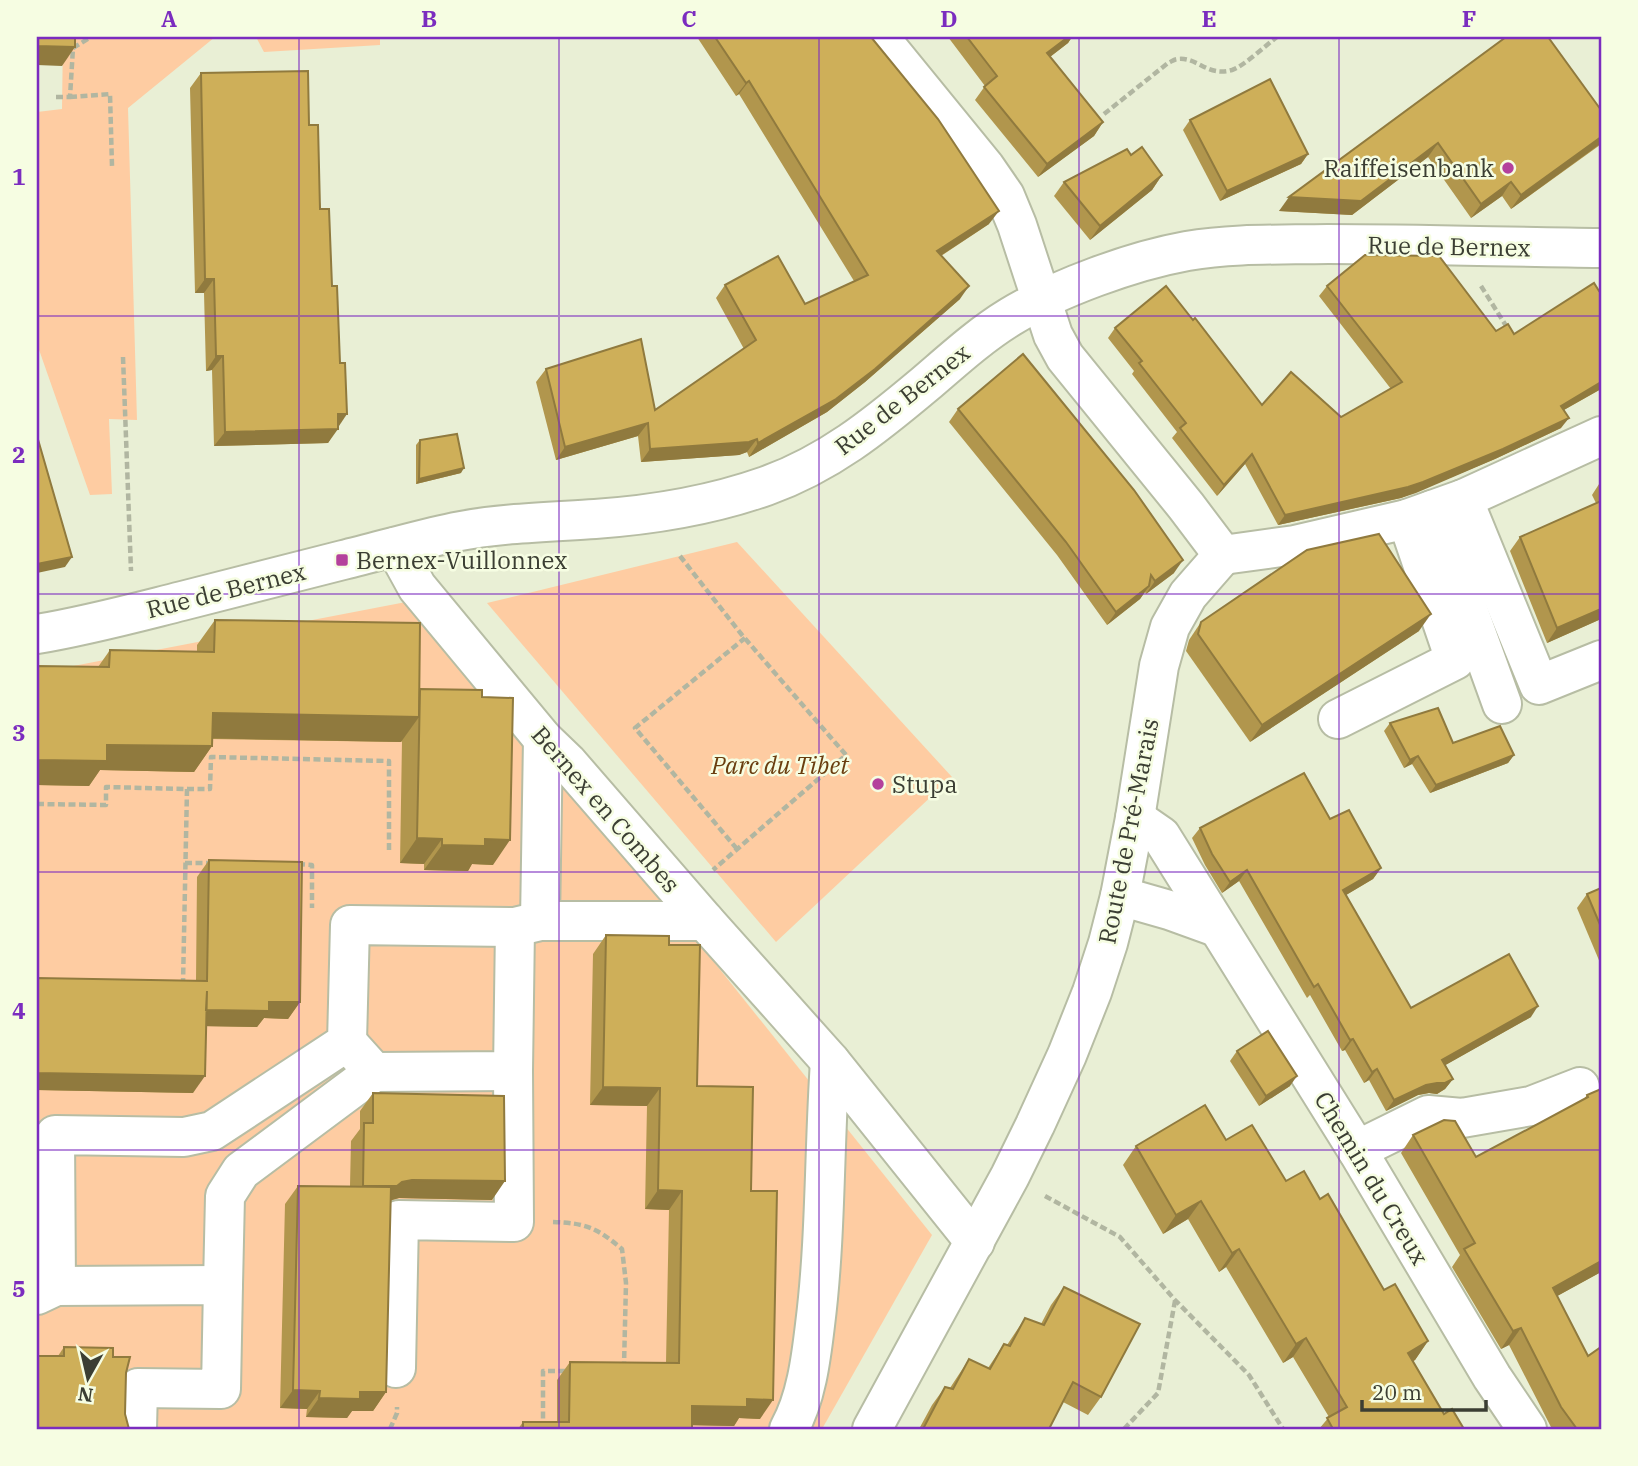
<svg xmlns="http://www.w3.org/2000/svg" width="1638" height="1466" font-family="'IBM Plex Serif',serif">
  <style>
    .green { fill: #fecca2 }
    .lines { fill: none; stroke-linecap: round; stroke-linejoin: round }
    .minor-casing { stroke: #b7bda4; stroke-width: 42 }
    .path { stroke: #b1b6a1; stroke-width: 4.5; stroke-dasharray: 7 3.5; stroke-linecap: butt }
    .minor { stroke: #fff; stroke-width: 38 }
    .wall { fill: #b1964d }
    .shaded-wall { fill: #907a3e }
    .building { fill: #ceaf59; stroke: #907a3e; stroke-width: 2 }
    .grid { fill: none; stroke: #7b2cbf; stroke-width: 2; stroke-opacity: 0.55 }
    .poi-dot { fill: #b4419c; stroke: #f6fde2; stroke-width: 2.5 }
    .labels { text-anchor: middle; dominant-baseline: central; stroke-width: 5; stroke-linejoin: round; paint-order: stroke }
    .poi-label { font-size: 24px; fill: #3b3e33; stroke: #f6fde2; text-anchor: start }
    .street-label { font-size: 24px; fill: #3b3e33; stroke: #f6fde2 }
    .park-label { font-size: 24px; font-style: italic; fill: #6a3e0f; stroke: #f6fde2 }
    .neatline { fill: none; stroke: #7b2cbf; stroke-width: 2.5 }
    .grid-label { font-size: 23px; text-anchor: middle; font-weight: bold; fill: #7b2cbf }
  </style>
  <rect width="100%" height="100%" fill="#e9efd5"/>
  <g class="green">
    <polygon points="63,37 215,37 128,108 137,420 109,419 112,494 90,495 37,344 37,112 62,109"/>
    <polygon points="256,37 380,37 380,45 264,52"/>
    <polygon points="737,542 952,777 776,942 487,603"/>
    <polygon points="406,602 714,962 932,1235 822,1429 37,1429 37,673"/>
  </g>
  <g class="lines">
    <defs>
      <g id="minor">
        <polyline points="879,37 985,167 1005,196 1017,225 1053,335 1065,357 1186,506 1223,555"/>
        <polyline points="1463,499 1539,685 1601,660"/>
        <polyline points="1432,510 1502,704"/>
        <polyline points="395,547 417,587 543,739 568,763 705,921 830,1061 975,1242"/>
        <polyline points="1223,555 1295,545 1407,519 1463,499 1601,436"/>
        <path d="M37 634C86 626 134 613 182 601 235 587 289 574 343 560 380 551 417 540 455 532 501 523 549 522 595 519 653 515 712 505 766 486 828 464 875 426 925 384 952 361 979 336 1010 317 1058 288 1132 261 1187 251 1234 243 1281 245 1328 244 1419 244 1510 247 1601 248"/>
        <polyline points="1338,719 1455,660 1407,519"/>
        <polyline points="1135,818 1161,836 1357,1150 1492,1377 1527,1429"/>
        <polyline points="1120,896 1169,910 1216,927"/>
        <polyline points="540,921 543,739"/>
        <polyline points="374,1072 513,1071 515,927"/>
        <polyline points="1357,1150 1428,1115 1462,1118 1531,1106 1580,1087"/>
        <polyline points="223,1285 225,1196 241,1171 374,1072 347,1042"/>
        <polyline points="56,1286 55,1135 184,1137 212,1131 347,1042 350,925 515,927 540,921 705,921"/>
        <polyline points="37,1295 56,1286 223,1285 221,1389 138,1388 137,1429"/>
        <polyline points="396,1368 399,1220 514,1222 513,1071"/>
        <path d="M789 1429C806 1399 811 1359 815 1325 826 1238 824 1149 830 1061"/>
        <polyline points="872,1429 1010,1176 1035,1125 1067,1055 1092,992 1108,943 1120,896 1135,818 1159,666 1170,627 1188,595 1223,555"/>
      </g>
    </defs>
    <use href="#minor" class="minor-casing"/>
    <g class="path">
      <polyline points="56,97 70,97 73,48 91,37"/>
      <polyline points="70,97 110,94 112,166"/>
      <path d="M1104 114 1168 63C1171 62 1174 59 1178 59 1198 57 1207 77 1232 70 1244 66 1266 45 1277 37"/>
      <polyline points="1481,286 1508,329"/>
      <polyline points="123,357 131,571"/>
      <polyline points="680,556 742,635 846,755 713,870"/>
      <polyline points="187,789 210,789 211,757 389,761 389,852"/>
      <polyline points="37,804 106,805 106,787 187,789 183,984"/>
      <polyline points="737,849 635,728 745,638"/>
      <polyline points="185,863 212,863"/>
      <polyline points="298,864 312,865 312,908"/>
      <polyline points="1045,1196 1120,1237 1175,1300 1249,1375 1283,1429"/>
      <path d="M553 1222C586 1223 597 1228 622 1249L626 1283 624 1366"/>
      <polyline points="390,1429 397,1413 397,1407"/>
      <polyline points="543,1429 543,1371 568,1371"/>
      <polyline points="1124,1429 1158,1393 1175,1301"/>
    </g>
    <use href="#minor" class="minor"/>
  </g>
  <g class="wall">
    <polygon points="697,37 871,37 989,224 941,256 960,299 865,382 827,412 749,457 747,452 739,455 641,462 638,436 556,460 536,382 546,369 655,410 744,349 716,298 725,285 805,304 854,281 739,94 736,96"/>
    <polygon points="948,37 1072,37 1068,43 1050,57 1103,122 1094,136 1038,177 975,100 985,86"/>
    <polygon points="1506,37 1601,110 1601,148 1600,145 1511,209 1502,196 1471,218 1428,157 1352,215 1279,211"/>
    <polygon points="201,73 309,125 332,286 338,426 328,443 214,446 212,370 206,371 204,293 195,293 190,88"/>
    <polygon points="1190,120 1308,154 1301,164 1220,201 1183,130"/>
    <polygon points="1131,155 1162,175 1152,190 1090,240 1054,196 1064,182"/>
    <polygon points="1327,286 1496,331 1514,334 1601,290 1601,389 1564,410 1561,428 1495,459 1401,498 1278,525 1245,464 1217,496 1172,438 1177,432 1132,374 1134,371 1108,338 1115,328 1193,320 1262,405 1341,417 1391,389 1319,296"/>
    <polygon points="958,409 1174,573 1146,594 1145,592 1140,599 1107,625 1057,555 949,422"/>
    <polygon points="420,440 461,473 416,484 416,445"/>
    <polygon points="1601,481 1601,619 1547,643 1510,551 1520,537 1596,503 1592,495"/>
    <polygon points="215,620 419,690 482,697 493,865 472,864 468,871 424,870 424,864 400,863 402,741 401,742 212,739 212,746 194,772 100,770 89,786 37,785 37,666 98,667 110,650 197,652 197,645"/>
    <polygon points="1201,622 1419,631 1250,742 1186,651 1189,640"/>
    <polygon points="1390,723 1453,743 1514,755 1508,763 1430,793 1412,764 1404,768 1384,731"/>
    <polygon points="1330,819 1381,868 1373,879 1346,895 1411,1008 1531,1017 1445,1065 1453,1079 1445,1089 1437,1094 1429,1093 1418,1095 1386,1111 1369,1080 1364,1083 1345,1050 1342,1051 1310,995 1307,998 1239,881 1222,893 1205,865 1192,838 1200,828"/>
    <polygon points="209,860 300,1002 288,1019 264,1018 257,1027 206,1026 193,1093 37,1090 37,978 196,981 197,877"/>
    <polygon points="1601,888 1601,965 1577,908 1587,894"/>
    <polygon points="606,935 669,945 697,1086 751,1191 760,1419 739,1418 734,1426 692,1425 692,1429 518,1429 523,1422 557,1422 557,1380 570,1362 666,1363 669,1210 645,1209 647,1106 590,1105 593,954"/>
    <polygon points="1237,1051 1290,1086 1259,1106 1230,1061"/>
    <polygon points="1601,1089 1601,1272 1557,1296 1601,1429 1552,1429 1509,1345 1501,1349 1452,1267 1460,1255 1401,1153 1413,1135 1476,1157 1584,1099 1587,1095"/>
    <polygon points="373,1093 492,1200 399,1198 390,1200 386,1392 373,1411 352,1411 347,1418 306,1417 307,1409 280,1408 285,1204 298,1186 350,1186 351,1141 360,1129 360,1111"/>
    <polygon points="1226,1140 1286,1181 1320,1199 1384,1290 1428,1341 1415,1360 1413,1361 1444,1414 1464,1429 1319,1429 1329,1417 1293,1357 1283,1363 1226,1267 1219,1272 1188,1219 1163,1234 1123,1165 1136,1146"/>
    <polygon points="1064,1287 1101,1397 1088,1415 1063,1402 1049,1429 919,1429 932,1405 945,1387 950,1388 969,1359 988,1368 1004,1344 1007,1345 1025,1318 1041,1324 1051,1305"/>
    <polygon points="64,1347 113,1357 126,1373 125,1414 58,1356"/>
  </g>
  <g class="shaded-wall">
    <polygon points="1068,37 1072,37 1068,43 1038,66 1047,53"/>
    <polygon points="37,46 75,47 62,66 37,65"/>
    <polygon points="749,81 739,94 736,96 746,83"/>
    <polygon points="1103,122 1094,136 1038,177 1047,164"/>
    <polygon points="1601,137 1601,143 1600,144 1511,209 1521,195"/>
    <polygon points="1438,143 1428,157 1352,215 1279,211 1289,197"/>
    <polygon points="1308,154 1301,164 1220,201 1227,191"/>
    <polygon points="1162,175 1152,190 1090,240 1100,226"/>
    <polygon points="1511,182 1502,196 1471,218 1481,204"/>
    <polygon points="999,211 989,224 928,264 937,251"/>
    <polygon points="205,279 214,279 204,293 195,293"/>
    <polygon points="969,286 960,299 865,382 827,412 749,457 758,443"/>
    <polygon points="216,356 223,356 212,370 206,371"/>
    <polygon points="1601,382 1601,389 1553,416 1561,406"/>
    <polygon points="338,414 347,414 337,429"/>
    <polygon points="1569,418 1561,428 1495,459 1416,493 1401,498 1278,525 1285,515"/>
    <polygon points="648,423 638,436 556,460 565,447"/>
    <polygon points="338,429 328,443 214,446 225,432"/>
    <polygon points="757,439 747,452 739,455 641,462 650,449"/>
    <polygon points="1252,454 1245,464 1217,496 1224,485"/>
    <polygon points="464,468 461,473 416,484 419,479"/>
    <polygon points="72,557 65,567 37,573 37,564"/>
    <polygon points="1183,560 1174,573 1146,594 1155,581"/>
    <polygon points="1149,586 1140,599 1107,625 1116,612"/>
    <polygon points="1601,609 1601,619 1547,643 1557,628"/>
    <polygon points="1431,614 1419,631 1250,742 1262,725"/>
    <polygon points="213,713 419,717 401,742 195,738"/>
    <polygon points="107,745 212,746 194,772 100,770 89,786 37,785 37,760"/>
    <polygon points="1514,755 1508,763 1430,793 1436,785"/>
    <polygon points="1418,756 1412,764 1404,768 1410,760"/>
    <polygon points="417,838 442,839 424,864 400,863"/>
    <polygon points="485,839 510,840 493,865 472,864 468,871 424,870 442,845"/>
    <polygon points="1381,868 1373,879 1336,901 1343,890"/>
    <polygon points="1247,870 1239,881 1222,893 1230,882"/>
    <polygon points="269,1002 300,1002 288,1019 264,1018 257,1027 195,1026 206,1010"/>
    <polygon points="1538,1006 1531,1017 1435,1071 1442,1060"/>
    <polygon points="1353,1039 1345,1050 1342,1051 1350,1040"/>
    <polygon points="1377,1069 1369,1080 1364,1083 1372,1072"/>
    <polygon points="37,1073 205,1076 193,1093 37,1090"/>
    <polygon points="1297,1076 1290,1086 1259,1106 1266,1096"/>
    <polygon points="1453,1079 1445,1089 1437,1094 1429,1093 1418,1095 1386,1111 1394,1100 1426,1085"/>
    <polygon points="603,1087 660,1088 647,1106 590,1105"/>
    <polygon points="412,1180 505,1181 492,1200 399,1198 389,1201 350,1204 402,1182"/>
    <polygon points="658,1190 682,1191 669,1210 645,1209"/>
    <polygon points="1201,1201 1188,1219 1163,1234 1176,1215"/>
    <polygon points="1239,1249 1226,1267 1219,1272 1232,1253"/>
    <polygon points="1601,1261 1601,1272 1541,1305 1553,1288"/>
    <polygon points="1521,1328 1509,1345 1501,1349 1513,1331"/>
    <polygon points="1306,1338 1293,1357 1283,1363 1296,1344"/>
    <polygon points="1428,1341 1415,1360 1395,1372 1408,1353"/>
    <polygon points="293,1390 320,1391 307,1409 280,1408"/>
    <polygon points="360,1392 386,1392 373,1411 352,1411 347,1418 306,1417 319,1398"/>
    <polygon points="747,1399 773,1400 760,1419 739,1418 734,1426 679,1425 692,1406"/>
  </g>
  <g class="building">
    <polygon points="37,37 75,37 75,47 37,46"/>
    <polygon points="715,37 871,37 938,119 999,211 937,251 969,286 875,369 836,399 758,443 757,439 749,442 650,449 648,423 565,447 546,369 641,339 655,410 756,340 725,285 778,256 805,304 868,275 749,81 746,83"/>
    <polygon points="967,37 1068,37 1047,53 1103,122 1047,164 984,87 997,76"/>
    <polygon points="1506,37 1548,37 1601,110 1601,137 1521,195 1511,182 1481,204 1438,143 1361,201 1289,197"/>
    <polygon points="308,71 309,125 318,125 320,209 329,209 332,286 337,286 340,363 345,363 347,414 338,414 338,429 225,432 223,356 216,356 214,279 205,279 201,73"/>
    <polygon points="1270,79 1308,154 1227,191 1190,120"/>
    <polygon points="1142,147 1162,175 1100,226 1064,182 1127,149 1131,155"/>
    <polygon points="1365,255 1439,256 1496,331 1508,324 1514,334 1594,283 1599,291 1601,290 1601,382 1561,406 1569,418 1503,449 1423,482 1408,487 1285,515 1252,454 1224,485 1180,428 1186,423 1139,363 1142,361 1115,328 1166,286 1193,320 1195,318 1262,405 1291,372 1341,417 1402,382 1327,286"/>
    <polygon points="1023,354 1134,490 1183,560 1155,581 1151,575 1149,586 1116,612 1066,542 958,409"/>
    <polygon points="457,434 464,468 419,479 420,440"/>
    <polygon points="37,436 72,557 37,564"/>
    <polygon points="1601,501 1601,609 1557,628 1520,537"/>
    <polygon points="1379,534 1431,614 1262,725 1198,634 1201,622 1307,550"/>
    <polygon points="215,620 420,623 419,717 213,713 212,746 107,745 107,761 37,760 37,666 109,667 110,650 214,652"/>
    <polygon points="420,689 482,690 482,697 513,698 510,840 485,839 485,846 442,845 442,839 417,838"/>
    <polygon points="1438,708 1453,743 1500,726 1514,755 1436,785 1418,756 1410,760 1390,723"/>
    <polygon points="1304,773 1330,819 1349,810 1381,868 1343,890 1411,1008 1509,954 1538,1006 1442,1060 1453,1079 1445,1083 1437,1083 1426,1085 1394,1100 1377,1069 1372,1072 1353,1039 1350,1040 1318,984 1314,987 1247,870 1230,882 1212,854 1200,828"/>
    <polygon points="209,860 302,862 300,1002 269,1002 269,1011 206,1010 207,991 205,1076 37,1073 37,978 207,981"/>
    <polygon points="1601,888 1601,927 1587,894"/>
    <polygon points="606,935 669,936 669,945 700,945 697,1086 753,1087 751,1191 777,1191 773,1400 747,1399 747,1407 692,1406 692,1429 523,1429 523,1422 569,1422 570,1362 679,1363 682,1191 658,1190 660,1088 603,1087"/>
    <polygon points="1268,1031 1297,1076 1266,1096 1237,1051"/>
    <polygon points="1601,1089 1601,1261 1553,1288 1588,1356 1601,1347 1601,1429 1577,1429 1561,1407 1521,1328 1513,1331 1464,1249 1475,1243 1413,1135 1444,1120 1455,1121 1476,1157 1588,1097 1587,1095"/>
    <polygon points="373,1093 504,1096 505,1181 412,1180 402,1182 397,1186 363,1186 364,1123 373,1123"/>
    <polygon points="1205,1105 1226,1140 1252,1125 1286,1181 1304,1171 1320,1199 1328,1194 1384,1290 1395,1284 1428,1341 1408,1353 1444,1414 1452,1409 1464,1429 1333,1429 1327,1418 1347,1407 1306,1338 1296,1344 1239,1249 1232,1253 1201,1201 1176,1215 1136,1146"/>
    <polygon points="298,1186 391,1187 386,1392 360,1392 360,1399 319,1398 320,1391 293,1390"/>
    <polygon points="1064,1287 1140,1324 1101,1397 1073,1382 1049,1429 923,1429 945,1387 953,1389 969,1359 990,1369 1004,1344 1010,1346 1025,1318 1044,1325"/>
    <polygon points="64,1347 113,1348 113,1357 130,1357 126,1373 125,1414 129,1429 37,1429 37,1356 64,1356"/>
  </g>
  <path class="grid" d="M299 37V1429M559 37V1429M819 37V1429M1079 37V1429M1339 37V1429M37 316H1601M37 594H1601M37 872H1601M37 1150H1601"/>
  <g class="poi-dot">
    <circle cx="1508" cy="168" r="7"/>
    <rect x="335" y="553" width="14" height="14" rx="3.5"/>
    <circle cx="878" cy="784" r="7"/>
  </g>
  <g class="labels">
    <g class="poi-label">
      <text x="1494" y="168" text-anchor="end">Raiffeisenbank</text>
      <text x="356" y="560">Bernex-Vuillonnex</text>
      <text x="892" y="784">Stupa</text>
    </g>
    <g class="street-label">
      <text transform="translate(1449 246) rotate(1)">Rue de Bernex</text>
      <text transform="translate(902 399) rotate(-38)">Rue de Bernex</text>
      <text transform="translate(226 590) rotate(-14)">Rue de Bernex</text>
      <text transform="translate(606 809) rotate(49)">Bernex en Combes</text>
      <text transform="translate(1128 831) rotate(-79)">Route de Pré-Marais</text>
      <text transform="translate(1372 1178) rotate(59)">Chemin du Creux</text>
    </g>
    <g class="park-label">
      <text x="780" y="765">Parc du Tibet</text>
    </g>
  </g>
  <rect width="1638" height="1466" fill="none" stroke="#f6fde2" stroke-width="77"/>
  <g transform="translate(88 1378) rotate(188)" stroke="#f6fde2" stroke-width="5" paint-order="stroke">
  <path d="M0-5L12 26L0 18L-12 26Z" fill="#3b3e33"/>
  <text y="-10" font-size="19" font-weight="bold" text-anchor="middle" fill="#3b3e33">N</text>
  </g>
  <path d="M1362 1400v10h124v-10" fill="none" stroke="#3b3e33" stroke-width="3.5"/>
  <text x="1372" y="1400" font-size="21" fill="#3b3e33" stroke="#f6fde2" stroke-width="5" paint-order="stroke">20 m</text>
  <rect x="38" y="38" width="1562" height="1390" class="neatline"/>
  <g class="grid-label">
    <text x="169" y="27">A</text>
    <text x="429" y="27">B</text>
    <text x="689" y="27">C</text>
    <text x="949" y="27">D</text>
    <text x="1209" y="27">E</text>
    <text x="1469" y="27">F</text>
    <text x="19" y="185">1</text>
    <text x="19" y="463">2</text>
    <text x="19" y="741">3</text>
    <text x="19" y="1019">4</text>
    <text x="19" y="1297">5</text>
  </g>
</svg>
